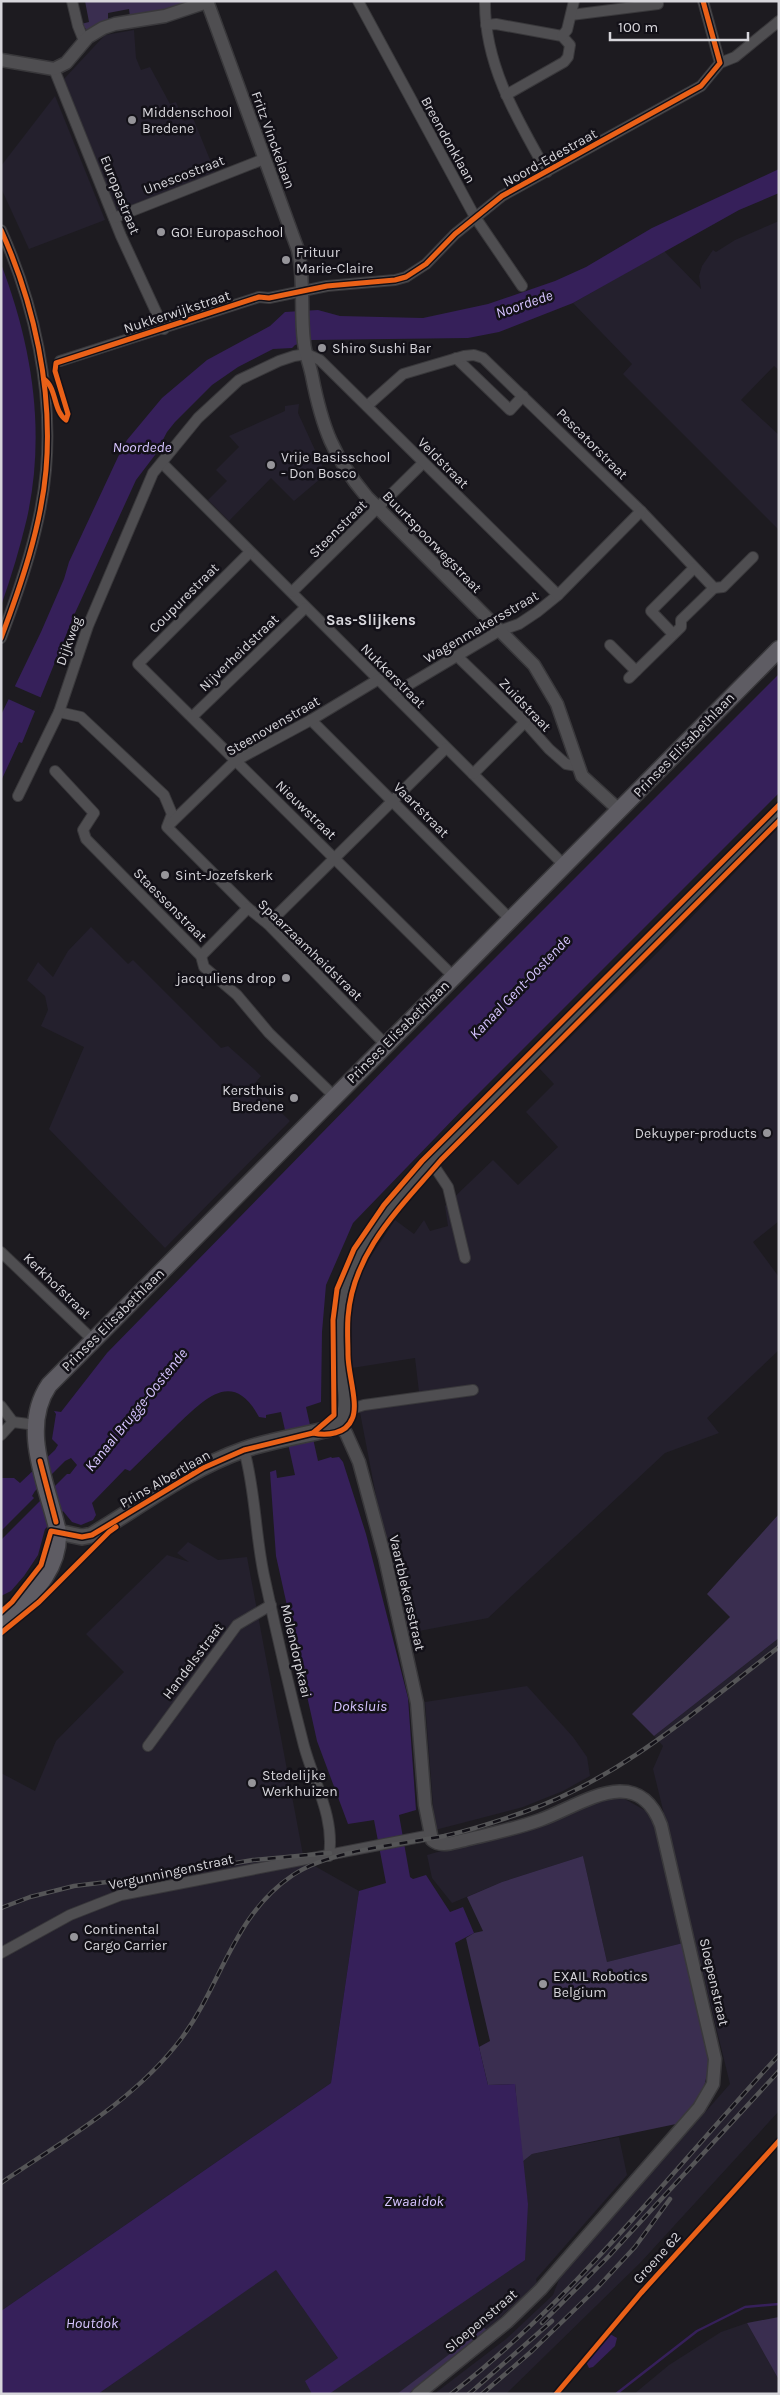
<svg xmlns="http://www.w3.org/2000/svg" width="780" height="2395" font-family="Karla,sans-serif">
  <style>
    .built { fill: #24202d }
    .green { fill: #3a2e50 }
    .water { fill: #36205a }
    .pier { fill: #1d1b20 }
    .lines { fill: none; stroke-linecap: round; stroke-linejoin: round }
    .stream { stroke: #36205a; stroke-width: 2.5 }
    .minor-casing { stroke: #39383b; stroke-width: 12 }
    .tertiary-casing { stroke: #39383b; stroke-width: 15 }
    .secondary-casing { stroke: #39383b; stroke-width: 18 }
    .primary-casing { stroke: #39383b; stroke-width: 19 }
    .minor { stroke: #4f4e51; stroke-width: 10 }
    .tertiary { stroke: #4f4e51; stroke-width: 12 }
    .secondary { stroke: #4f4e51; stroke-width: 15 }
    .primary { stroke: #5e5c63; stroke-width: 16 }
    .rail-casing { stroke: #555557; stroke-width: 4.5 }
    .rail { stroke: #131118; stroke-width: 2.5; stroke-dasharray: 8; stroke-linecap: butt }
    .cycleway-casing { stroke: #131118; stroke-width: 8 }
    .cycleway { stroke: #ea6118; stroke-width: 5 }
    .poi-dot { fill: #96959a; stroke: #131118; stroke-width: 2 }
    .labels { text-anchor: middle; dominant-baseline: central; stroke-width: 5; stroke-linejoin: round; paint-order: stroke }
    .poi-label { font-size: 14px; fill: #d7d6db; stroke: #131118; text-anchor: start }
    .street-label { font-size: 14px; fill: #d7d6db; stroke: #131118 }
    .water-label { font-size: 15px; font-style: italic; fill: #d6c4ff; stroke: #131118 }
    .neighbourhood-label { font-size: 15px; font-weight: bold; fill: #d7d6db; stroke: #131118 }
  </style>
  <rect width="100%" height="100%" fill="#1d1b20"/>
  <g class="built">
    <polygon points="134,30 136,58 141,70 150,67 170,104 176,102 184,121 193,118 215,172 117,211 64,79 105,35"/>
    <polygon points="55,96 105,220 29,249 1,188 1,166"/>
    <polygon points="779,221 779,370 774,366 741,400 779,435 779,530 623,374 632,364 573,303 664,251 701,289 699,276 702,266 713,250 716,252 735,240"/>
    <polygon points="299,404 298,413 326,474 294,501 271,478 229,521 208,500 227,481 216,470 239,447 229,436 285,411 285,406"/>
    <polygon points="779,827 779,1221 753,1242 779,1277 779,1350 707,1418 719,1433 665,1453 488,1618 408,1633 380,1517 358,1402 419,1392 415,1358 352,1368 351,1311 358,1276 395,1220 414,1234 424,1220 430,1231 448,1226 445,1206 493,1160 518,1185 558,1147 526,1112 554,1084 539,1068 654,956"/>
    <polygon points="91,927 128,964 133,960 221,1048 228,1046 255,1070 261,1076 253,1085 290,1121 165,1248 49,1129 84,1047 41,1026 48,1010 45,996 27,980 38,962 53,977 68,951"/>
    <polygon points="188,1542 218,1560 247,1557 304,1860 359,1891 331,2083 1,2311 1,1773 35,1791 56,1741 124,1672 86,1634 167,1555 189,1562 177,1553"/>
    <polygon points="779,1638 779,2111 641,2262 506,2394 434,2394 506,2339 553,2295 560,2277 730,2084 653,1769 663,1746 654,1736"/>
    <polygon points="527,1686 573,1737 587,1757 590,1776 563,1791 523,1807 435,1830 425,1702"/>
    <polygon points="623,1798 646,1811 654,1823 683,1943 607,1962 583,1856 502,1882 452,1903 432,1878 427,1855 544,1822 595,1799"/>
    <polygon points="619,2137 627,2175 536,2279 537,2283 487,2330 408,2394 98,2394 276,2269 338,2358 335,2389 528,2204 522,2162 532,2154"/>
    <polygon points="747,2323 779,2380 779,2394 634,2394 669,2365 721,2332"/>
  </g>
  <g class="green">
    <polygon points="85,1 187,1 187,4 163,12 130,17 129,9 108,13 108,20 87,30 81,24 89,22"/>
    <polygon points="779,1514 779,1638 654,1736 632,1714 730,1617 707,1594"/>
    <polygon points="583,1856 607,1962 683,1943 708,2054 708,2070 704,2087 696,2102 676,2124 532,2154 522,2162 515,2084 488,2085 479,2047 490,2041 466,1938 474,1933 483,1931 467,1897 502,1882"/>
    <polygon points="779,2317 779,2380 747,2323"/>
    <polygon points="484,2328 487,2330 408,2394 397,2394"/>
  </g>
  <g class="water">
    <polygon points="779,169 779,193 739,210 573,303 499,332 468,338 312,340 295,345 292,348 273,349 238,367 212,385 175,422 167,432 155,455 136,480 75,613 22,743 19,742 1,781 1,715 41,632 64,579 69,562 118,457 127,440 162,398 207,360 270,326 285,312 318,310 340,316 423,318 488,304 555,281 586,267 652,228"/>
    <path d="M1 264C32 345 46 432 27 518 20 548 11 577 1 606Z"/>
    <path d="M779 674V793L464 1108 353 1223 326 1285 322 1332 321 1402 306 1407 318 1461 331 1457 332 1458 339 1457 343 1462 366 1534 408 1698 416 1810 399 1815 410 1877 413 1879 426 1875 450 1912 463 1907 474 1933 455 1943 486 2077 488 2085 515 2084 528 2204 525 2260 329 2394H312L305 2381 338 2358 276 2270 98 2394H1V2311L331 2083 359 1891 386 1883 374 1820 348 1824 317 1741 276 1556 270 1472 276 1470 277 1478 295 1475 281 1412 266 1415V1418L259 1417C232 1367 203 1401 175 1427 160 1442 145 1456 130 1471L125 1469 92 1503 96 1515 93 1520 81 1525 72 1522 63 1511 45 1529 38 1555 24 1576 11 1591 1 1596V1540L67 1474H70L77 1465 71 1458 65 1461 35 1491 32 1496 34 1498 1 1531V1478H14L20 1483 55 1450 58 1445 52 1439 56 1414 54 1411 61 1412 107 1353 401 1052Z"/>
    <polygon points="610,2334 617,2338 615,2346 593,2367 589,2368 586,2362"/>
  </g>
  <polygon class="pier" points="12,685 42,698 37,712 6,698"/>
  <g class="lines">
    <polyline class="stream" points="616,2394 697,2331 745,2307 779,2304"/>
    <defs>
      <g id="minor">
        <polyline points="72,1 78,26 84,41"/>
        <polyline points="358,1 475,217 522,286"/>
        <path d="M485 1C484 64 517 119 547 172"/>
        <polyline points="571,15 658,4"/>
        <polyline points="486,25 496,24 562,36 570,45 568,57 564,62 506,95"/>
        <polyline points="562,36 567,30 574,1"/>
        <polyline points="720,63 735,57 779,21"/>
        <polyline points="54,69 121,236 164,329"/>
        <polyline points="114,218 264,159"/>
        <path d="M1 230C34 303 53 390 46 470 41 527 21 585 1 638"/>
        <polyline points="456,358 510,410 523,396"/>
        <polyline points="60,361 259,297 269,298 327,286 395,280 406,277 426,264 455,234 502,196 701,86 720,63 703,1"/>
        <polyline points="367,406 403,374 464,356 474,355 483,358 641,511 714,588 681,620 681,627 629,678"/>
        <polyline points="162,463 564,865"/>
        <polyline points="250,552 138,664 454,977"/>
        <polyline points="714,588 723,587 753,557"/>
        <polyline points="292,592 423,463"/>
        <polyline points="673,634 651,611 694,568"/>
        <polyline points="610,645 636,671"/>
        <polyline points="457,656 525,722 549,749 566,764 577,766"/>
        <polyline points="393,694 499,631 519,624 537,612 558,595 641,511"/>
        <polyline points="59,712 81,717 164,795 172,814 167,827 248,908 268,924 386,1045"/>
        <polyline points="192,717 305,608"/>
        <polyline points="311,720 511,920"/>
        <polyline points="55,771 94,813 83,830 86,839 201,956 204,967 237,995 269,1033 334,1096"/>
        <polyline points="473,774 525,722"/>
        <polyline points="18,796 59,712 88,626 153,473 198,418 239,380 279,361 294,356 307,354 320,360 558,595"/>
        <polyline points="170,824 235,761 311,720 379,679"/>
        <polyline points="268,924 446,748"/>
        <polyline points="201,956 248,908"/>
        <polyline points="432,1163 448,1187 465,1258"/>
        <polyline points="1,1252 93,1340"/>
        <polyline points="1,1406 13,1422"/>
        <polyline points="345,1411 364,1405 473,1390"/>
        <polyline points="1,1435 13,1422 36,1425"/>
        <path d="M244 1450C256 1492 255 1537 265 1580 277 1636 290 1692 304 1746 314 1783 335 1817 329 1856"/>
        <polyline points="148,1746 237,1625 271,1605"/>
        <polyline points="1,1953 70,1915 121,1895 431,1835"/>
      </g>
      <g id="tertiary">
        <path d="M207 1 298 250C305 281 300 311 304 342 305 354 310 365 312 376 322 427 333 457 367 497L534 665 557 704 582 776 619 810"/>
        <polyline points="1,60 54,69 66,63 88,37 103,28 115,24 165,16 207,2"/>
        <path d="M418 2394 507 2322 541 2289 699 2108 713 2084 715 2059 661 1825C637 1761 580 1806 540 1820 515 1829 490 1834 465 1840 454 1842 441 1848 432 1840L425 1805 417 1703 385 1558 359 1462 346 1433 338 1425C353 1402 339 1375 338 1351 337 1334 338 1317 340 1301 349 1246 395 1203 432 1163L779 815"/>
      </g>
      <path id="secondary" d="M58 1532 82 1537 92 1535C142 1505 189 1469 243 1450 271 1440 301 1436 329 1429L338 1425"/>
      <path id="primary" d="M1 1625C27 1598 60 1573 58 1532 48 1486 19 1429 49 1385L779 649"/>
    </defs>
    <use href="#minor" class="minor-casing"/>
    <use href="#tertiary" class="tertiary-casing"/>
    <use href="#secondary" class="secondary-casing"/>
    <use href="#primary" class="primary-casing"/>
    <use href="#minor" class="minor"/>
    <use href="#tertiary" class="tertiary"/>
    <use href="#secondary" class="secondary"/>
    <use href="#primary" class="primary"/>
    <defs>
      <g id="rail">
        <polyline points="1,1908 30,1897 74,1886 165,1875 253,1860 330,1853"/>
        <path d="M1 2183C64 2140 134 2101 181 2039 222 1984 233 1915 293 1875 331 1850 398 1845 444 1836 471 1830 498 1821 524 1812 621 1778 698 1709 779 1647"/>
        <polyline points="542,2323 609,2256 779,2071"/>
        <path d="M451 2394C576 2298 672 2170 779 2055"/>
        <polyline points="469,2394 552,2321"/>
        <polyline points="482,2394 532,2351 597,2288 635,2247 670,2199"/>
      </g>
    </defs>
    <use href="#rail" class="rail-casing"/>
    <use href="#rail" class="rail"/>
    <defs>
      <g id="cycleway">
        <path d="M1 230C34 303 53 390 46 470 41 527 21 585 1 638"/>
        <path d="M44 379C57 388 53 411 66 420L68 414 55 371 56 363 259 297 269 298 327 286 395 280 406 277 426 264 455 234 502 196 701 86 720 63 703 1"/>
        <path d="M313 1433C327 1436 346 1434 352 1419 359 1405 348 1374 348 1355 348 1343 347 1330 348 1317 353 1251 401 1207 441 1160L779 821"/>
        <polyline points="40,1461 56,1522"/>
        <polyline points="1,1612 12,1602 41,1565 51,1531 82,1537 92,1535 203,1468 244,1450 313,1433 334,1415 333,1320 337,1289 354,1249 384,1205 422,1161 779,805"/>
        <polyline points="1,1633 39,1602 109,1532 116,1527"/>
        <polyline points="556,2394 641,2293 779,2141"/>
      </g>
    </defs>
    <use href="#cycleway" class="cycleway-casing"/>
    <use href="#cycleway" class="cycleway"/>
  </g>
  <g class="poi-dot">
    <circle cx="132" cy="120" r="5"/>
    <circle cx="161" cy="232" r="5"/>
    <circle cx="286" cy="260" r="5"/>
    <circle cx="322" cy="348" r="5"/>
    <circle cx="271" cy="465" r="5"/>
    <circle cx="165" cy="875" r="5"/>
    <circle cx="286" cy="978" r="5"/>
    <circle cx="294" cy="1098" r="5"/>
    <circle cx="767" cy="1133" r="5"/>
    <circle cx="252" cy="1783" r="5"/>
    <circle cx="74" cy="1937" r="5"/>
    <circle cx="543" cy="1984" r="5"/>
  </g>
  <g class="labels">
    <g class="poi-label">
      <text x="142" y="112">Middenschool<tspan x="142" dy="16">Bredene</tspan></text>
      <text x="171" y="232">GO! Europaschool</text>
      <text x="296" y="252">Frituur<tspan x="296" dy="16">Marie-Claire</tspan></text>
      <text x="332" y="348">Shiro Sushi Bar</text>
      <text x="281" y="457">Vrije Basisschool<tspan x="281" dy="16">- Don Bosco</tspan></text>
      <text x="175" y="875">Sint-Jozefskerk</text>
      <text x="276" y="978" text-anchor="end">jacquliens drop</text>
      <text x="284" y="1090" text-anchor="end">Kersthuis<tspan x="284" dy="16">Bredene</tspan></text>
      <text x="757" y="1133" text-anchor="end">Dekuyper-products</text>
      <text x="262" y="1775">Stedelijke<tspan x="262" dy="16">Werkhuizen</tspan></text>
      <text x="84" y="1929">Continental<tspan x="84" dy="16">Cargo Carrier</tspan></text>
      <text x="553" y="1976">EXAIL Robotics<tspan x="553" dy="16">Belgium</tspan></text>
    </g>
    <g class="street-label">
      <text transform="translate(273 140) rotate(70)">Fritz Vinckelaan</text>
      <text transform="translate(448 140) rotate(61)">Breendonklaan</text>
      <text transform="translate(550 158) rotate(-29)">Noord-Edestraat</text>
      <text transform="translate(184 175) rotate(-21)">Unescostraat</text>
      <text transform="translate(120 195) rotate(68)">Europastraat</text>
      <text transform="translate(177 312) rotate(-18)">Nukkerwijkstraat</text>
      <text transform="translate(592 444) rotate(45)">Pescatorstraat</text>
      <text transform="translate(443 463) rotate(45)">Veldstraat</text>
      <text transform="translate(338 529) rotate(-45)">Steenstraat</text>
      <text transform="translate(432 542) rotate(46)">Buurtspoorwegstraat</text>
      <text transform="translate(184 598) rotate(-45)">Coupurestraat</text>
      <text transform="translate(481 627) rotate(-30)">Wagenmakersstraat</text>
      <text transform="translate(69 641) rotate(-70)">Dijkweg</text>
      <text transform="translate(239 653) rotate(-44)">Nijverheidstraat</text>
      <text transform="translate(393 676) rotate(45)">Nukkerstraat</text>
      <text transform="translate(525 705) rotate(46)">Zuidstraat</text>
      <text transform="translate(273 726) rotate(-30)">Steenovenstraat</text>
      <text transform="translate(684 745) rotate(-46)">Prinses Elisabethlaan</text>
      <text transform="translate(306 810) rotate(44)">Nieuwstraat</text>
      <text transform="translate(421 810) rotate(45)">Vaartstraat</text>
      <text transform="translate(170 905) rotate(45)">Staessenstraat</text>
      <text transform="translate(310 950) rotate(44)">Spaarzaamheidstraat</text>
      <text transform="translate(398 1032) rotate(-45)">Prinses Elisabethlaan</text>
      <text transform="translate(57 1286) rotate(44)">Kerkhofstraat</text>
      <text transform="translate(113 1320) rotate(-45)">Prinses Elisabethlaan</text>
      <text transform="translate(165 1479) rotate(-30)">Prins Albertlaan</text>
      <text transform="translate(407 1593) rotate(77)">Vaartblekersstraat</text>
      <text transform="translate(296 1651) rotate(77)">Molendorpkaai</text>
      <text transform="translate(193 1661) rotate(-53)">Handelsstraat</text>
      <text transform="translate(171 1872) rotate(-12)">Vergunningenstraat</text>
      <text transform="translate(714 1982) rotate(77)">Sloepenstraat</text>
      <text transform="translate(657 2258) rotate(-48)">Groene 62</text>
      <text transform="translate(481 2321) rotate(-40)">Sloepenstraat</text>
    </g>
    <g class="water-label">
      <text transform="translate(524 304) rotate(-19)">Noordede</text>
      <text x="142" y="447">Noordede</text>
      <text transform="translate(520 987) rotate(-46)">Kanaal Gent-Oostende</text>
      <text transform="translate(136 1410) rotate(-51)">Kanaal Brugge-Oostende</text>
      <text x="360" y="1706">Doksluis</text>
      <text x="414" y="2201">Zwaaidok</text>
      <text x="92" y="2323">Houtdok</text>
    </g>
    <g class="neighbourhood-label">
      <text x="371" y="620">Sas-Slijkens</text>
    </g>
  </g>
  <rect width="780" height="2395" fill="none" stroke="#d7d6db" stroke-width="5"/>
  <path d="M610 32v8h138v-8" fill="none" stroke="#d7d6db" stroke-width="2.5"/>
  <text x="618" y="32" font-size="15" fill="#d7d6db" stroke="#131118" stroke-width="4" paint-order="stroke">100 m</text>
</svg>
